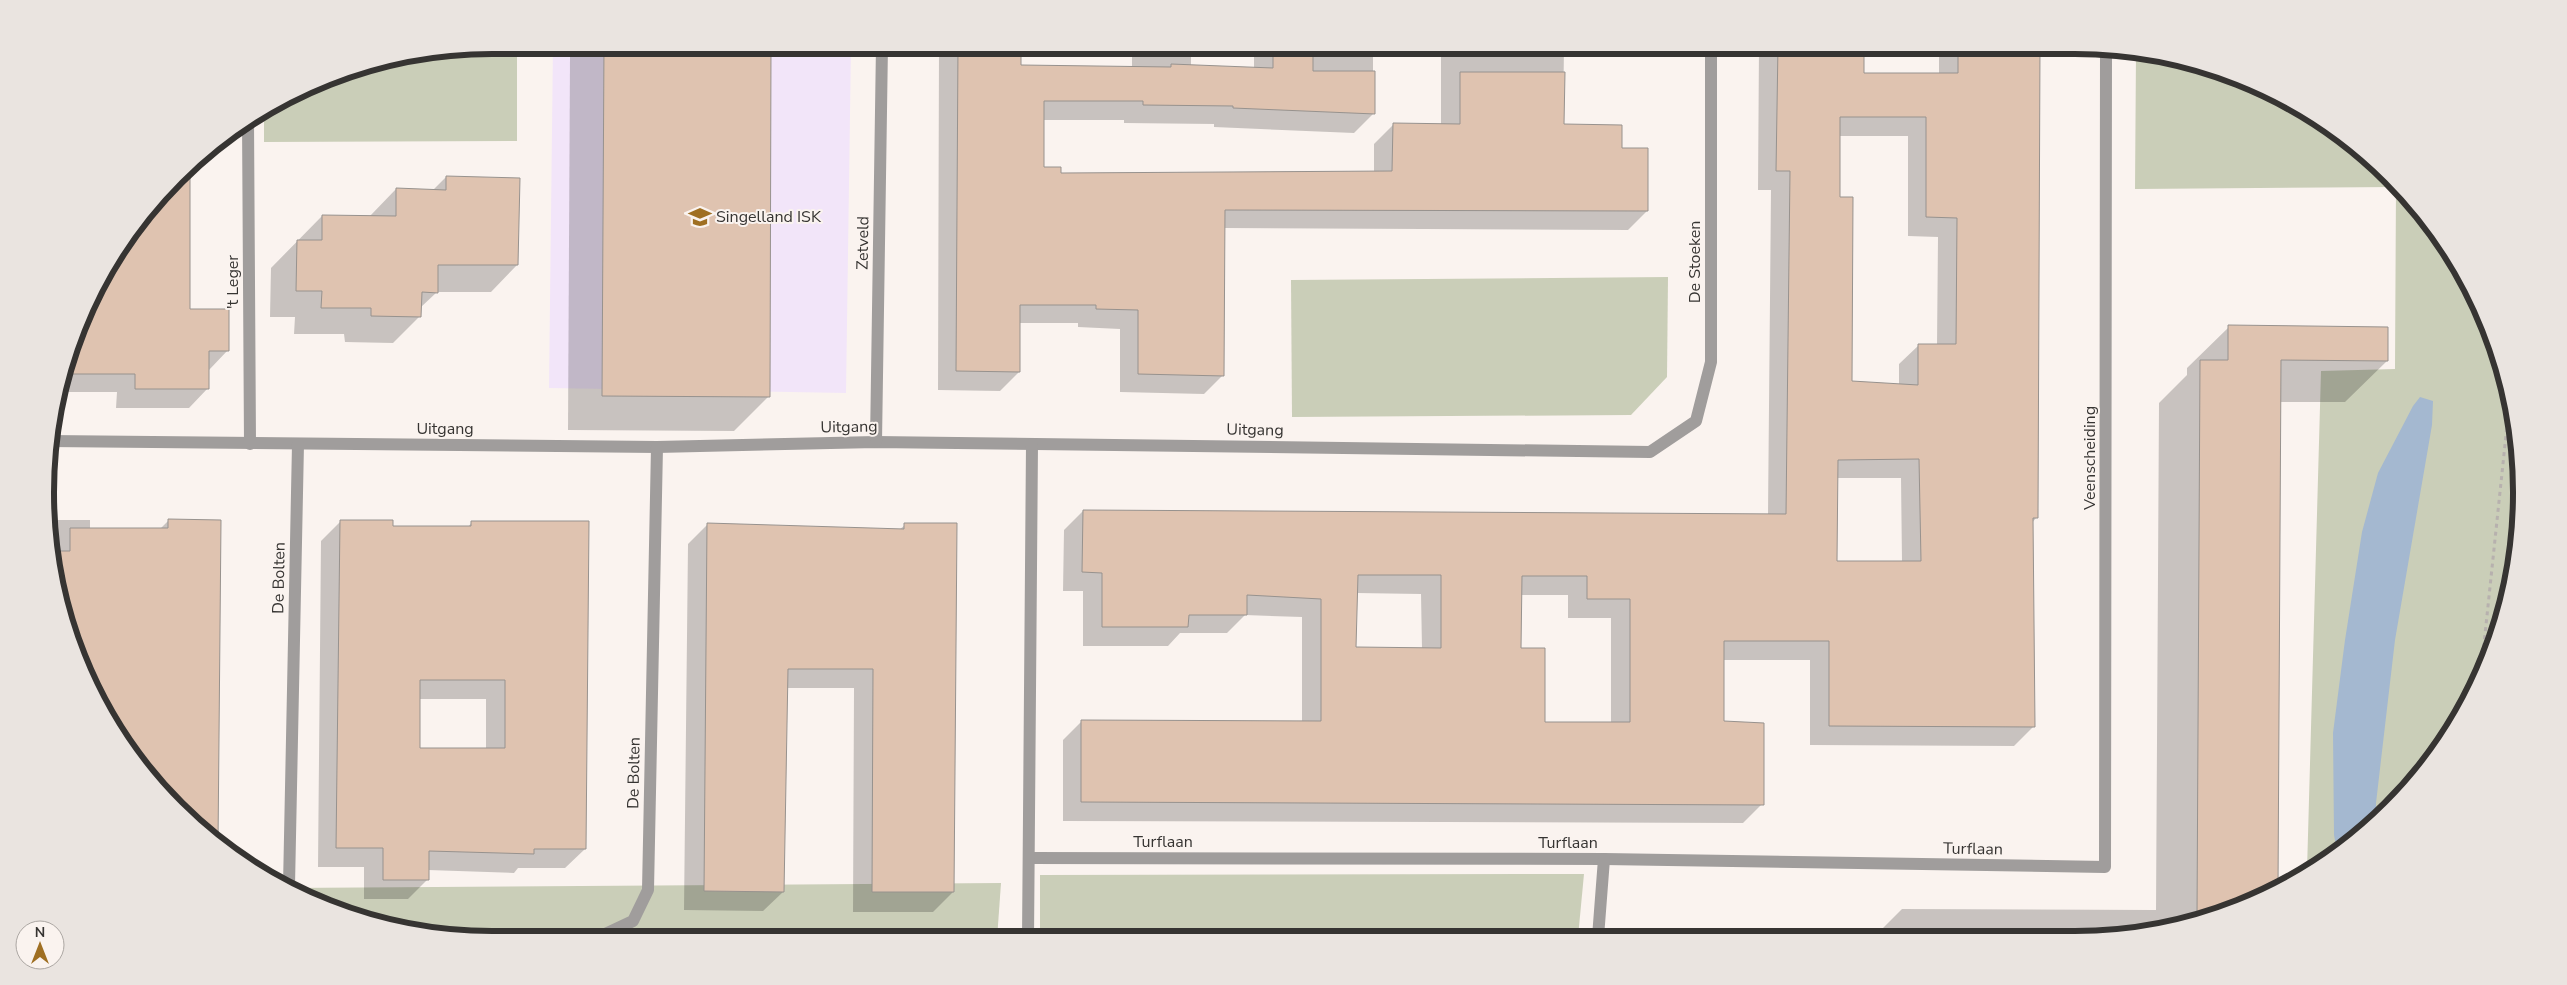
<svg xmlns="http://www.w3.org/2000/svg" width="2567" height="985" font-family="'Nunito Sans',sans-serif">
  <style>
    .education { fill: #f2e5f9 }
    .green { fill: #caceb8 }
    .water { fill: #a4b8d0 }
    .shadow { fill: #0003; fill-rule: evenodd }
    .building { fill: #dfc3b0; stroke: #97928e; fill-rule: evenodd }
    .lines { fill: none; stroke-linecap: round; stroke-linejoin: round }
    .path { stroke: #b7b1ae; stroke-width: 3; stroke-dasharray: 4 4; stroke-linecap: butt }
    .minor { stroke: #a09d9c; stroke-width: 12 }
    .labels { text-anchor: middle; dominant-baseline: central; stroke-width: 4; stroke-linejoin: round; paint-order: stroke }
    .poi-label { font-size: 16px; fill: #363432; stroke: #faf3ef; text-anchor: start }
    .street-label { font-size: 16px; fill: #363432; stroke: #faf3ef }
    .rim { fill: none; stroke: #363432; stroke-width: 6 }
  </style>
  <rect width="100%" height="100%" fill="#faf3ef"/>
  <polygon class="education" points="553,45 851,45 846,393 549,388"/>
  <g class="green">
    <polygon points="492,45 517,45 517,141 264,142 264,108 348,69"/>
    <polygon points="2136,53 2191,60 2273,91 2347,138 2397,186 2411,198 2462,269 2498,349 2518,434 2521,522 2507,609 2447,741 2369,829 2307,871 2321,371 2395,369 2396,187 2135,189"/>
    <polygon points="1668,277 1667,377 1631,415 1292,417 1291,280"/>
    <polygon points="1584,874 1578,937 1040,939 1040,875"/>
    <polygon points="1001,883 997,939 492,940 376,925 294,894 285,888"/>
  </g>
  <polygon class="water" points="2420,397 2433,401 2432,425 2395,640 2376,803 2376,821 2369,829 2337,851 2334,835 2333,733 2345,640 2362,532 2378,473 2413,406"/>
  <g class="shadow">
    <polygon points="581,45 770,45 769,396 734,431 568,430 570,56"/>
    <polygon points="939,45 1020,45 1020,67 1132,67 1132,45 1191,45 1191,66 1254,69 1254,45 1373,45 1373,114 1354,133 1214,127 1214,124 1124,123 1124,120 1043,120 1043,168 1060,175 1374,173 1374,144 1393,125 1441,125 1441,45 1564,45 1563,126 1621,149 1647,211 1628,230 1223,228 1223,375 1204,394 1120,392 1120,329 1078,327 1078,323 1019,323 1019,372 1000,391 938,390"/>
    <path d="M1759 45H1863V75H1939V45H2039L2036 518 2032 523 2033 727 2014 746 1810 745V660H1722V722L1762 804 1743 823 1063 821V740L1082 721 1302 722V617L1245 615 1227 633H1180L1168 646H1083V591H1063L1064 530 1083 511 1768 515 1771 190H1758ZM1839 136H1908V236L1938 237 1937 345H1919L1899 364V385L1850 383 1838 198ZM1837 478H1901L1902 562H1836ZM1356 593 1421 594 1422 649 1355 648ZM1520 595H1568V618H1611V723H1544L1519 650Z"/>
    <polygon points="189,167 188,311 228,350 209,370 208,388 189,408 116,408 117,392 61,392 61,399 56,405 69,348 105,269"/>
    <polygon points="446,177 517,265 491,292 437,292 420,308 420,316 393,343 345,342 344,334 294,334 295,317 270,317 271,268 322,216 370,216 396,189 433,190"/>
    <polygon points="2229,327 2387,361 2345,402 2280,402 2277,890 2272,894 2133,936 1874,937 1902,909 2156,910 2159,403 2187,375 2187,368"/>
    <polygon points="52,520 90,520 90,529 160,529 169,520 220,521 217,844 120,741 79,663 54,580"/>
    <path d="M340 522 391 527H468L472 522 585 849 565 868H518L514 873 428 870V879L408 899H364V867H318L321 541ZM419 699H486V749H419Z"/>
    <polygon points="708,524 899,530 905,525 953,892 933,912 853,912 854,688 786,688 783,892 763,911 684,910 688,544"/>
  </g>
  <g class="building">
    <polygon points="604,45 771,45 770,397 602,396"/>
    <polygon points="958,45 1021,45 1021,65 1171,67 1171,64 1273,68 1273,45 1313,45 1313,71 1375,71 1375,114 1233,108 1233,106 1143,105 1143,101 1044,101 1044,167 1061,167 1061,173 1392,171 1393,123 1460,124 1460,72 1565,72 1564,124 1622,125 1622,148 1648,148 1648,211 1225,210 1224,376 1138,374 1138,310 1096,309 1096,305 1020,305 1020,372 956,371"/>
    <path d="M1778 45H1841V48L1864 49V73H1958V45H2040L2038 518H2033L2035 727 1829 726V641H1724V721L1764 723V805L1081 802V720L1321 721V599L1247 595V615H1189L1188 627H1102V573L1082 572 1083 510 1786 514 1790 171H1776ZM1840 117H1926V217L1957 218 1956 344H1918V385L1852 381 1853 197H1840ZM1919 459 1921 561H1837L1838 460ZM1358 575H1441V648L1356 647ZM1522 576H1587V599H1630V722H1545V648H1521Z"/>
    <polygon points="190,166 190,309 229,309 229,351 209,351 209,389 135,389 135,374 63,374 69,348 105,269"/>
    <polygon points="446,176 520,178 518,265 438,265 438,293 422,292 421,317 371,316 371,308 321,308 322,291 296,291 297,240 322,240 322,215 396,216 396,188 446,190"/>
    <polygon points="2228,325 2388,327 2388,361 2281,360 2278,890 2253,891 2253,900 2197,917 2200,360 2228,360"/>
    <polygon points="168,519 221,520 218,845 120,741 79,663 54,580 53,551 70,551 70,528 168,528"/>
    <path d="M340 520H393V526H471V521H589L586 849H534V854L429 851V880H383V848H336ZM420 680H505V748H420Z"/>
    <polygon points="707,523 904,529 904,523 957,523 954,892 872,892 873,669 788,669 784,892 704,891"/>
  </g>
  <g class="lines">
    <polyline class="path" points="2482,663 2510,397"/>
    <g class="minor">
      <polyline points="248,120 250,444"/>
      <polyline points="49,441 657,447 876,442 1650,452 1696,421 1711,362 1711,45"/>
      <polyline points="876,442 882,45"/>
      <polyline points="1030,858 1604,859 2105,867 2106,49"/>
      <polyline points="291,892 289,886 298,444"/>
      <polyline points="460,936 599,937 633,921 648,890 657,447"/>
      <polyline points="1598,937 1604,859"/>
      <polyline points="1028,939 1032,444"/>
    </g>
  </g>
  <defs>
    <symbol id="school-bare" viewBox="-9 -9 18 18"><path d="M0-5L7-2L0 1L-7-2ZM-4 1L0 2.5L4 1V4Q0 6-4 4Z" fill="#9f6f22" stroke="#faf3ef" stroke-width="2.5" paint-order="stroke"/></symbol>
  </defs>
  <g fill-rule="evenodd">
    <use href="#school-bare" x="684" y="201" width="32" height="32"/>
  </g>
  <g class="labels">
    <g class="poi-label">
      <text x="716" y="217">Singelland ISK</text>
    </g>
    <g class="street-label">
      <text transform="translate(863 243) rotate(-89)">Zetveld</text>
      <text transform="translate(1695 262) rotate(-90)">De Stoeken</text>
      <text transform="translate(233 282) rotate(-90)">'t Leger</text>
      <text transform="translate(849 427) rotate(-1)">Uitgang</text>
      <text x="445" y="429">Uitgang</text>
      <text transform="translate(1255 430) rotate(1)">Uitgang</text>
      <text transform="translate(2090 458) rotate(-90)">Veenscheiding</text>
      <text transform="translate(279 578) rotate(-89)">De Bolten</text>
      <text transform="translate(634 773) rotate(-89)">De Bolten</text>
      <text x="1163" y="842">Turflaan</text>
      <text x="1568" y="843">Turflaan</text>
      <text transform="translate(1973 849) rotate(1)">Turflaan</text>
    </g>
  </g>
  <path d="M0 0H2567V985H0ZM492 54H2075A438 438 0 0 1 2513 492V493A438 438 0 0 1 2075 931H492A438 438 0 0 1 54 493V492A438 438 0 0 1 492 54Z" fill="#eae4e0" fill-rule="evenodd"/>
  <path class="rim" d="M492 54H2075A438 438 0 0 1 2513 492V493A438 438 0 0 1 2075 931H492A438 438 0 0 1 54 493V492A438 438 0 0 1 492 54Z"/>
  <g transform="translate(40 945)"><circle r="24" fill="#faf3ef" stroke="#aca7a3"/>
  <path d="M0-4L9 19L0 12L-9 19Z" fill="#9f6f22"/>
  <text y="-8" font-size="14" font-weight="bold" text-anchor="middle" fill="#363432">N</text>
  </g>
</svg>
